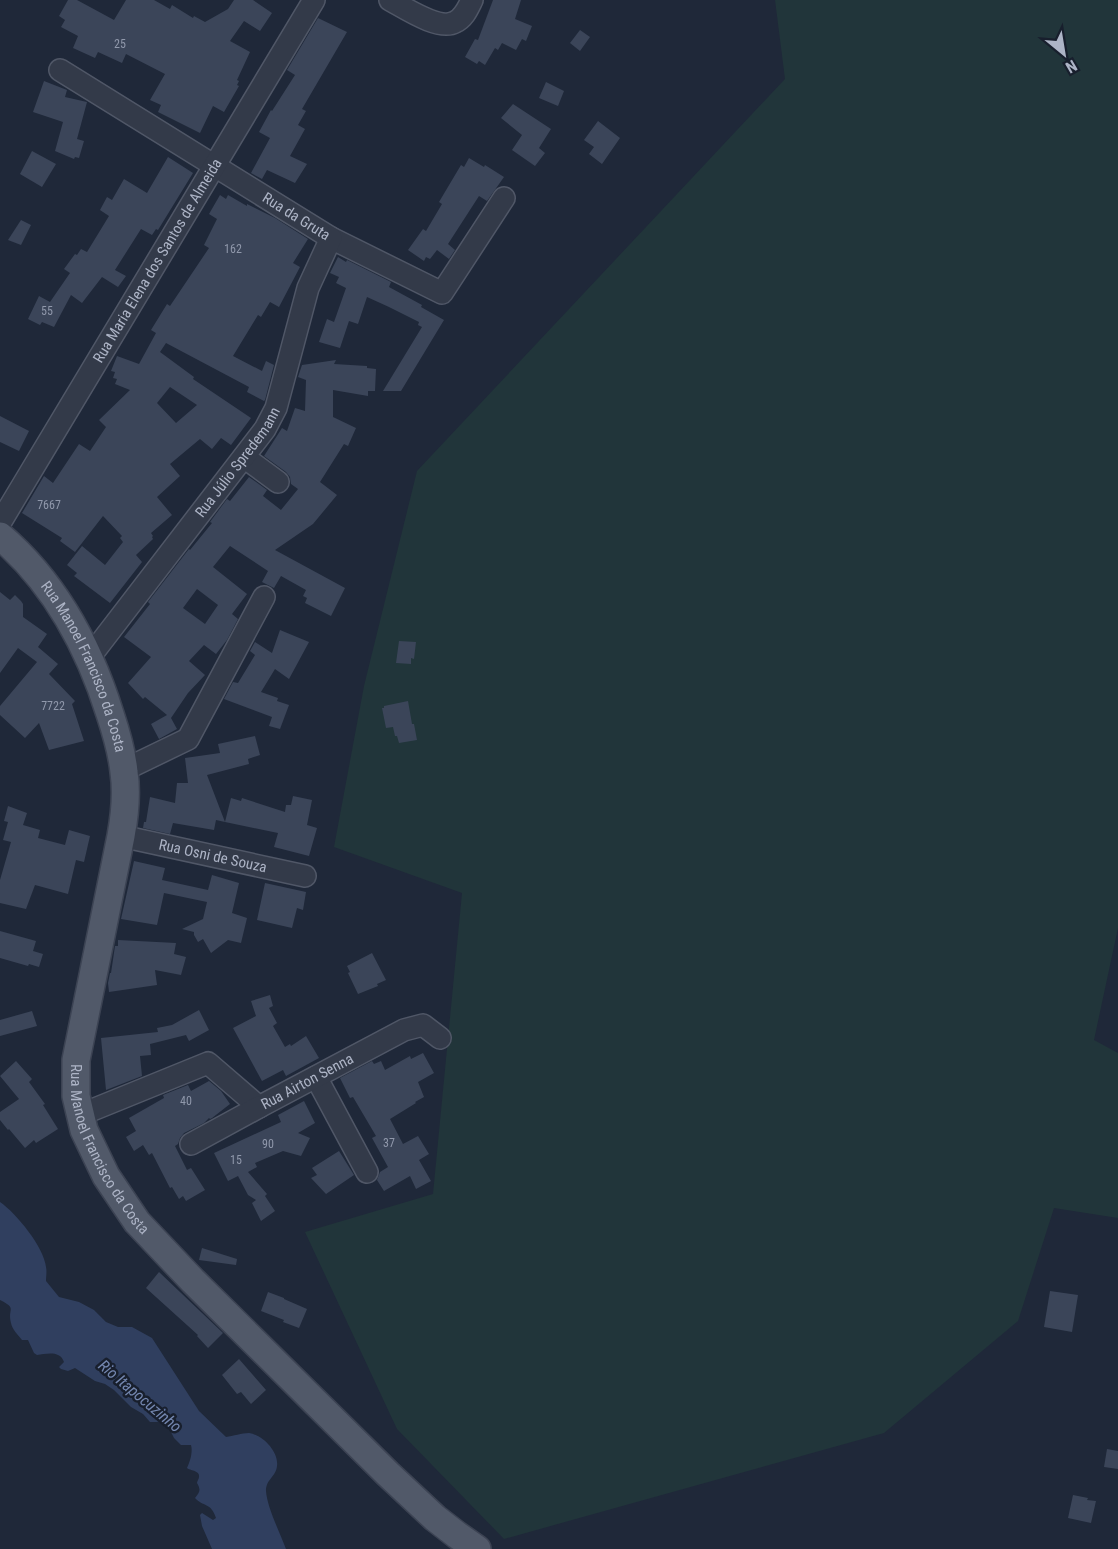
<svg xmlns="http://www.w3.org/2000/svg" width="1118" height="1549" font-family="'Roboto Condensed',sans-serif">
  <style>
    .green { fill: #21353a }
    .water { fill: #303f5f }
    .building { fill: #3b4559; fill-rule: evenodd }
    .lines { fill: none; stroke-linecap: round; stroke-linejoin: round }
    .minor-casing { stroke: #505767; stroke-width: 24 }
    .major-casing { stroke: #3c4353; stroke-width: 30 }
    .minor { stroke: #333a49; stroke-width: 21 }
    .major { stroke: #515969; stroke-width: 27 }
    .labels { text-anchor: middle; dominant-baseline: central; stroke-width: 5; stroke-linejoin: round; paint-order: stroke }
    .number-label { font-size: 12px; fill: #9098ab }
    .street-label { font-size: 15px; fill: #adb4c6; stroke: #181f2d }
    .water-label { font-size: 16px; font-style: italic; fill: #7487b0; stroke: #181f2d }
  </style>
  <rect width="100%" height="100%" fill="#1f2839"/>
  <polygon class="green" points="775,0 1118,0 1118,928 1094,1040 1118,1053 1118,1218 1054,1208 1018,1321 884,1433 504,1539 397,1429 305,1232 433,1194 462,893 334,847 364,686 417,471 785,79"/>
  <path class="water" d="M0 1202C16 1213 44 1247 46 1267 47 1271 46 1277 46 1281L59 1297 79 1302 94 1310 106 1322 118 1327H132L152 1338 199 1411 226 1437C233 1436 242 1433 249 1433 263 1435 279 1452 277 1466 276 1477 266 1479 266 1491 267 1507 280 1533 286 1549H212L202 1526 200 1515 202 1513 213 1520 216 1518C211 1502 203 1507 195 1498 200 1492 201 1490 197 1483 197 1481 199 1479 199 1477 200 1470 190 1471 187 1468 190 1462 193 1452 191 1445H181L174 1438 166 1422H150L143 1414 131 1407 114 1390 105 1384 95 1381 75 1368 68 1371 61 1369 59 1367 64 1362C60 1350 46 1354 37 1355L34 1353 28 1340H22C18 1335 12 1329 11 1323 7 1308 18 1309 0 1300Z"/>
  <g class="building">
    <polygon points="68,0 77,0 114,20 126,0 154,0 170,9 172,5 193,18 194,16 205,22 228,9 234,0 253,0 272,13 260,31 244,21 230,41 250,52 237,80 239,81 237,85 239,86 224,112 213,106 200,133 158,112 161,105 150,100 165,74 126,54 122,63 98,52 95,58 73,48 78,36 61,27 65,20 59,16"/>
    <polygon points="493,0 521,0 515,19 532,26 526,41 522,39 516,50 502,43 498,50 495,48 485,65 479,61 477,64 465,57 475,39 478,40"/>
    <polygon points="318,18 347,32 302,109 306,111 298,125 305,129 290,156 307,164 295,183 267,170 262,179 251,173 270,138 259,132 271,110 272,111 295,75 287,70"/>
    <polygon points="580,30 590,37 580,51 570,43"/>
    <polygon points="44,81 67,90 65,97 87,102 77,139 84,141 79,158 75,157 74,159 55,151 63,122 33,112"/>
    <polygon points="546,82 564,91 558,106 539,98"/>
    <polygon points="513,104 551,129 539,148 545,153 535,166 512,150 522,135 501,118"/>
    <polygon points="598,121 620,138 602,164 589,154 594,147 584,140"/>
    <polygon points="32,151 56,164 42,187 20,174"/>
    <polygon points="168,157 193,173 158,230 156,229 152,235 141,229 115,270 126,276 118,287 102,277 82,303 71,295 54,327 42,322 40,325 28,319 39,296 50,302 70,273 64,269 75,254 77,255 81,249 87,252 109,216 100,210 107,197 112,200 124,179 147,193"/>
    <polygon points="469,158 484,167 485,165 504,177 487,201 479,196 448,244 455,250 449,259 437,250 430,259 426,257 424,261 408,250 423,229 426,231 442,204 439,202 461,165 464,167"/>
    <path d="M220 195 226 199 228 195 247 206V204L275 218 308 239 293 263 300 267 279 307 270 302 261 317 258 315 233 356 262 371 266 361 274 365 265 400 264 401 247 392 249 387 166 343 160 352 194 377 193 379 251 418 231 445 221 438 212 449 200 439 170 464 180 476 157 497 172 515 151 533 153 536 152 537 153 539 136 555 142 562 110 603 74 576 77 573 67 565 82 546 105 565 123 542 120 538 122 536 103 516 75 552 60 541 62 538 22 513 44 476 53 483 79 444 90 451 106 427 99 420 130 390 115 384 117 379 113 378 115 372 111 371 117 356 139 364 156 333 151 330 167 304 170 306 209 248 204 245 217 219 209 214ZM170 387 197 405 176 423 157 403Z"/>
    <polygon points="21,220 31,225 21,245 8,240"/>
    <polygon points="338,257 346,262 347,260 391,282 389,287 422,305 421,307 444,320 401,391 383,391 422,327 418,325 419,322 389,307 367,297 358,324 349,321 340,348 319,342 327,319 334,322 346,288 336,283 339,277 330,273"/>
    <path d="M336 360 334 364 367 366V368L376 369 375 391H368V396L333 390V417L356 428 348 446 344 444 320 482 337 495 313 524 275 550 345 588 331 616 305 603 307 598 303 596 306 590 281 576 274 588 262 582 268 571 230 546 213 567 247 594 232 614 238 619 227 640 216 654 204 645 189 661 205 675 188 693 171 718 177 729 159 739 151 724 167 715 145 697 143 699 128 683 151 657 124 637 150 604 148 602 189 549 190 550 212 523 210 522 227 499 230 501 249 477 267 490 263 496 281 510 298 489 291 484 290 477 286 472 264 456 282 428 287 431 295 408 305 411 306 380 298 377 302 365ZM197 589 218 605 205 624 183 608Z"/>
    <polygon points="0,416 29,431 19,451 0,442"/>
    <polygon points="0,592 10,600 15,595 21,601 23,604 23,617 47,634 38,647 58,664 49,674 75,701 72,704 84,741 49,750 39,723 25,738 0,715 0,706 37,662 18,648 0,673"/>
    <polygon points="280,630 309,642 289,679 275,669 261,692 278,698 277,701 289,705 280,729 269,726 272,717 224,699 233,682 238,683 255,655 250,651 255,642 272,653"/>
    <polygon points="399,641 416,642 414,659 411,658 411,664 396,663"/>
    <polygon points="408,701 412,724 414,724 417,740 399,743 397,736 395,736 393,727 386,728 382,708 384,708 384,706"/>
    <polygon points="255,736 260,755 248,759 249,764 207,775 225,822 216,820 214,830 173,823 170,834 143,828 144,822 146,822 150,797 175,803 177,783 188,783 185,758 220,753 218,744"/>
    <polygon points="293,796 312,800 307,825 317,828 309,856 274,847 278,833 225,822 231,798 241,801 242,798 285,812 286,805 291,805"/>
    <polygon points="8,806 27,813 23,825 40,830 38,838 65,845 69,830 90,836 84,862 76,860 68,894 35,885 26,909 0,903 0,880 11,842 3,840 8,822 4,821"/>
    <polygon points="134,861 165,868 162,880 208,890 212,875 239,883 232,913 247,918 241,943 228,940 211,953 203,939 198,942 194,935 194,932 182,929 203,919 207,902 164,893 157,925 121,919"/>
    <polygon points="265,883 306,892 303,910 297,908 292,928 257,920"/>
    <polygon points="0,931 36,941 33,951 43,954 39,967 29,964 28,966 0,958"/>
    <polygon points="118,940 176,943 174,954 186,957 181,975 155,970 157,985 109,992 108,983 110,973 111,973 115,946 118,946"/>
    <polygon points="372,953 386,980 377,984 378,986 358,994 348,973 350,972 347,966"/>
    <polygon points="270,995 273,1006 269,1008 277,1023 273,1026 285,1047 290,1044 291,1046 306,1036 319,1058 286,1076 283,1070 262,1081 233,1028 256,1016 251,1001"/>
    <polygon points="199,1010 209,1030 189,1041 186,1035 150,1044 151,1055 140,1056 142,1076 106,1090 101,1038 158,1032 157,1028 172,1025"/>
    <polygon points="32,1011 37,1026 0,1036 0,1020"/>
    <polygon points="423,1053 434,1073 418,1082 424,1097 415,1102 416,1103 390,1119 403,1144 418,1136 429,1154 419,1160 431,1181 416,1189 410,1176 384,1191 377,1180 380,1172 388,1167 372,1138 376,1136 353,1097 350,1098 340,1078 372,1061 374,1064 381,1061 385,1070 410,1056 411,1059"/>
    <polygon points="16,1061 32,1079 29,1082 45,1104 43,1105 58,1129 36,1143 34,1140 25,1148 9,1129 8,1130 0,1120 0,1112 19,1099 0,1076"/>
    <polygon points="209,1081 221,1091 230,1104 212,1118 210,1119 209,1118 204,1123 184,1133 180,1138 178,1144 175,1146 187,1170 191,1168 205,1190 186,1201 183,1196 179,1199 172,1187 170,1188 152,1153 149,1155 143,1145 134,1151 126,1137 136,1131 129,1118 164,1098 163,1095 188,1085 191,1091"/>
    <polygon points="304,1101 315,1123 298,1133 310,1138 301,1156 283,1151 255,1163 257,1167 248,1172 267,1194 265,1196 275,1211 261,1221 252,1203 256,1200 248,1195 238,1176 228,1181 214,1153 281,1122 278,1115"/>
    <polygon points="339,1151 354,1175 326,1194 311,1178 317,1175 312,1168"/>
    <polygon points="202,1248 237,1259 236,1265 199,1260"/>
    <polygon points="159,1272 223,1333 208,1348 197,1336 198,1335 146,1288"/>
    <polygon points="1050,1291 1078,1295 1072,1332 1044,1327"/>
    <polygon points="268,1292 284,1298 284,1299 307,1309 299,1328 283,1322 284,1320 261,1311"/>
    <polygon points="239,1359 266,1390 251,1404 241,1392 237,1394 222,1375"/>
    <polygon points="1107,1449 1118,1451 1118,1469 1104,1467"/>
    <polygon points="1073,1495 1088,1498 1087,1500 1096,1501 1091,1523 1068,1518"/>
  </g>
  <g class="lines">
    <defs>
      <g id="minor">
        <path d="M390 0C405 8 439 31 455 22 464 18 468 8 472 0"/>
        <path id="s1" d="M60 70 331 238 442 293 504 198"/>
        <polyline points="244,457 278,482"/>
        <path id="s2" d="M0 523 314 0"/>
        <path id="s3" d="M89 658 265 429 276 408 308 288 331 238"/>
        <polyline points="124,770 188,739 264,597"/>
        <path id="s4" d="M121 836 305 876"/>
        <polyline points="316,1077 367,1172"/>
        <path id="s5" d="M80 1115 208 1063 259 1107 404 1030 423 1025 440 1038"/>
        <polyline points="191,1144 259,1107"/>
      </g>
      <g id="major">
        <path id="s6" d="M0 536C54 582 89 647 110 714 116 732 122 752 124 772 127 793 125 814 121 836L76 1060V1096L84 1130 106 1176 137 1222 193 1281 388 1474 435 1518 457 1535 477 1549"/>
      </g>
    </defs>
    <use href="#minor" class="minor-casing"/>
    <use href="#major" class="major-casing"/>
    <use href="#minor" class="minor"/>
    <use href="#major" class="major"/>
  </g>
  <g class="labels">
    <g class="number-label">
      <text x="120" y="44">25</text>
      <text x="233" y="249">162</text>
      <text x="47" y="311">55</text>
      <text x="49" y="505">7667</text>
      <text x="53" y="706">7722</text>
      <text x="186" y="1101">40</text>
      <text x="389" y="1143">37</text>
      <text x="268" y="1144">90</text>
      <text x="236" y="1160">15</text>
    </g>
    <g class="street-label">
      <text stroke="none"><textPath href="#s1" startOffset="278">Rua da Gruta</textPath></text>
      <text stroke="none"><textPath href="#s2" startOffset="306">Rua Maria Elena dos Santos de Almeida</textPath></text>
      <text stroke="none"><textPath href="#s3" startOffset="246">Rua Júlio Spredemann</textPath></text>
      <text stroke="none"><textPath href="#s6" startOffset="158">Rua Manoel Francisco da Costa</textPath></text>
      <text stroke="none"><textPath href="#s4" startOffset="94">Rua Osni de Souza</textPath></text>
      <text stroke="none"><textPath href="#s5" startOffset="260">Rua Airton Senna</textPath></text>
      <text stroke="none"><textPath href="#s6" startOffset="662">Rua Manoel Francisco da Costa</textPath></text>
    </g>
    <g class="water-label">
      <text transform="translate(140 1396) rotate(40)">Rio Itapocuzinho</text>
    </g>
  </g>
  <g transform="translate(1064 54) rotate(150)" stroke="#181f2d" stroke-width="4.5" paint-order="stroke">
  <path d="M0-4.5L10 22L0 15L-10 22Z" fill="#adb4c6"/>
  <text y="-9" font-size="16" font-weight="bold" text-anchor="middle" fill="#adb4c6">N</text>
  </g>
</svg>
